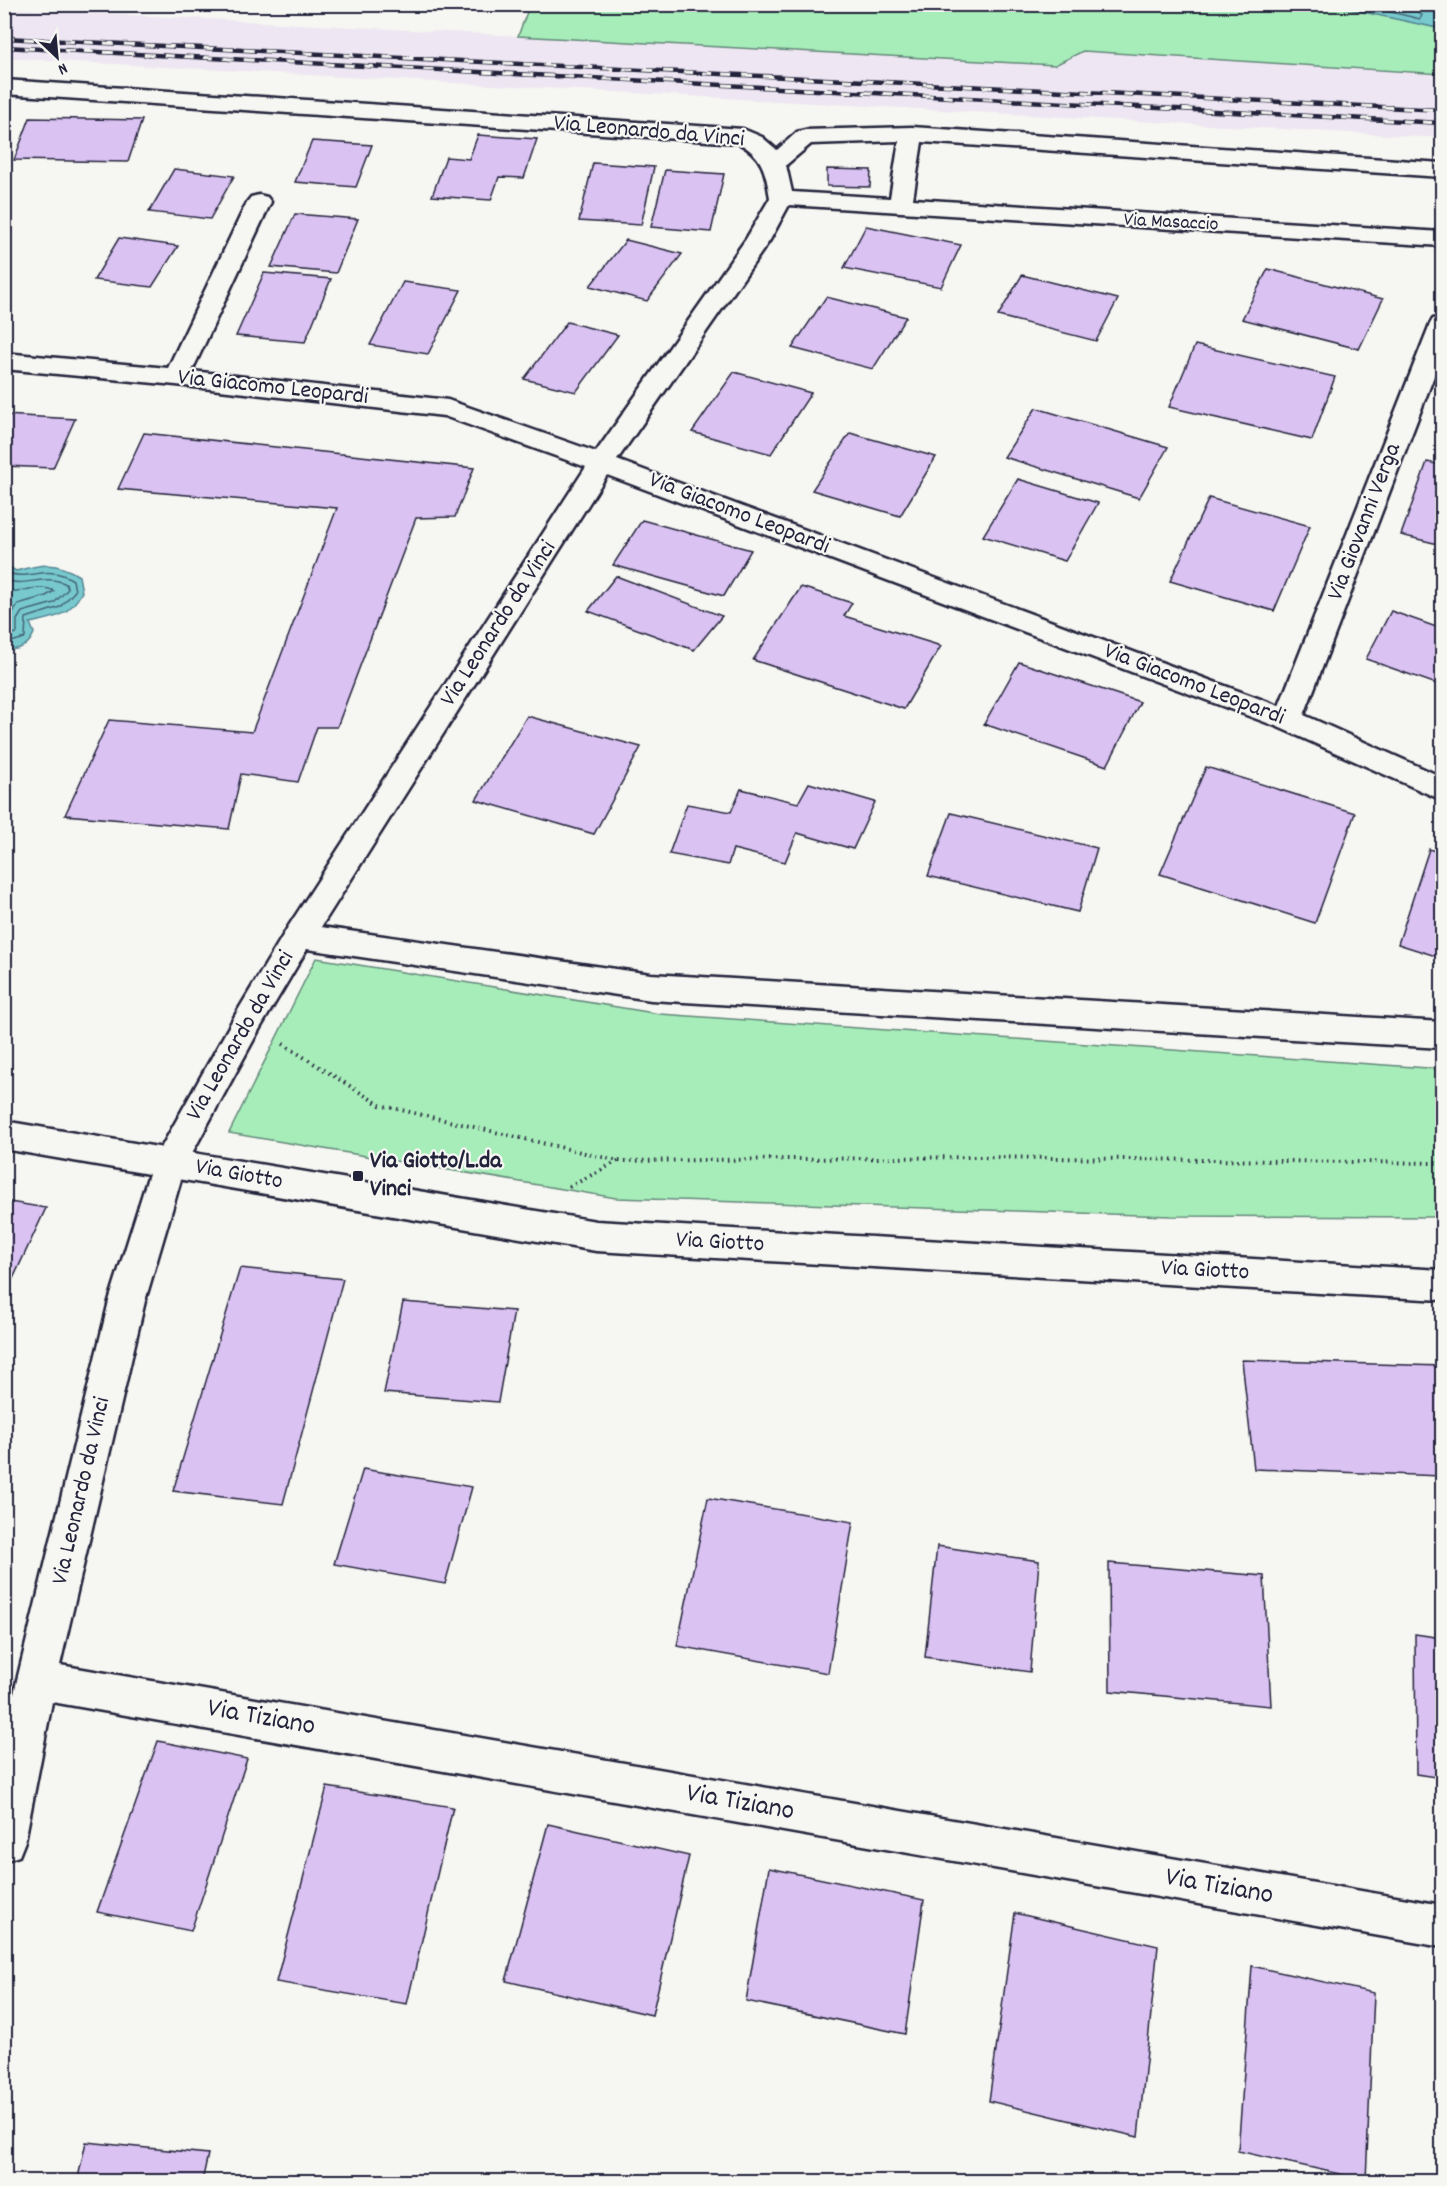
<svg xmlns="http://www.w3.org/2000/svg" width="1447" height="2186" font-family="Dekko,sans-serif">
  <style>
    .built { fill: #eee6f2 }
    .green { fill: #a7edb9; stroke: #64887a; stroke-width: 1.5 }
    .water { fill: #77c9ce; stroke: #558693; stroke-width: 1.5 }
    .lines { fill: none; stroke-linecap: round; stroke-linejoin: round }
    .shore { stroke: #446576; stroke-width: 1.5 }
    .building { fill: #dac2f2; stroke: #22223b; stroke-width: 1.5 }
    .street-casing { stroke: #22223b; stroke-width: 5 }
    .secondary-casing { stroke: #22223b; stroke-width: 5 }
    .path { stroke: #22223b; stroke-width: 4; stroke-dasharray: 1.5 4.5; stroke-linecap: butt }
    .street { fill: #f6f6f2; fill-rule: evenodd }
    .secondary { fill: #f6f6f2; fill-rule: evenodd }
    .rail-casing { stroke: #22223b; stroke-width: 4.5 }
    .rail { stroke: #f6f6f2; stroke-width: 3; stroke-dasharray: 10; stroke-linecap: butt }
    .poi-dot { fill: #22223b; stroke: #f6f6f2; stroke-width: 2 }
    .labels { text-anchor: middle; dominant-baseline: central; stroke-width: 4.5; stroke-linejoin: round; paint-order: stroke }
    .far-street-label { font-size: 20px; fill: #22223b; stroke: #f6f6f2 }
    .street-label { font-size: 24px; fill: #22223b; stroke: #f6f6f2 }
    .poi-label { font-size: 24px; font-weight: bold; fill: #22223b; stroke: #f6f6f2; text-anchor: start }
    .near-street-label { font-size: 28px; fill: #22223b; stroke: #f6f6f2 }
  </style>
  <rect width="100%" height="100%" fill="#f6f6f2"/>
  <filter id="ink" filterUnits="userSpaceOnUse"><feTurbulence type="fractalNoise" baseFrequency=".0167" numOctaves="2"/><feDisplacementMap in="SourceGraphic" scale="12" xChannelSelector="R" yChannelSelector="G"/><feConvolveMatrix kernelMatrix="1 2 1 2 8 2 1 2 1" color-interpolation-filters="sRGB"/></filter>
  <g filter="url(#ink)">
    <polygon class="built" points="4,8 1055,65 1083,51 1442,74 1442,138 5,58"/>
    <g class="green">
      <polygon points="530,4 1331,4 1442,29 1442,74 1083,51 1055,65 518,36"/>
      <polygon points="316,958 660,1014 1442,1069 1442,1217 1171,1216 616,1198 229,1133"/>
    </g>
    <g class="water">
      <polygon points="1331,5 1408,5 1442,12 1442,29"/>
      <path d="M4 564 16 571C41 564 56 561 79 576L82 592C69 616 55 618 30 623L34 633C29 646 18 651 4 649Z"/>
    </g>
    <g class="lines">
      <g class="shore">
        <polyline points="1358,4 1420,19 1422,15 1416,10 1416,4"/>
        <path d="M4 571C29 584 44 562 73 580L75 591 60 607 26 618 25 638 4 644"/>
        <path d="M4 580C25 588 45 573 66 584L68 589 54 603 22 612 17 620V633L4 636"/>
        <path d="M4 591C20 594 39 583 54 591L46 596 18 604 4 627"/>
      </g>
    </g>
    <g class="building">
      <polygon points="30,118 142,120 128,162 14,160"/>
      <polygon points="478,135 537,139 524,178 499,177 491,200 432,196 446,157 469,159"/>
      <polygon points="312,141 372,145 356,187 295,182"/>
      <polygon points="593,163 654,167 641,225 579,221"/>
      <polygon points="174,169 234,176 210,219 149,212"/>
      <polygon points="827,169 871,170 870,187 827,186"/>
      <polygon points="665,170 724,174 711,232 651,227"/>
      <polygon points="295,214 358,219 336,273 271,267"/>
      <polygon points="866,226 961,245 941,287 844,268"/>
      <polygon points="119,238 178,246 152,287 94,280"/>
      <polygon points="626,240 682,254 647,301 590,286"/>
      <polygon points="1268,269 1383,299 1359,349 1242,319"/>
      <polygon points="264,273 331,279 305,342 236,336"/>
      <polygon points="1022,275 1118,299 1096,341 998,316"/>
      <polygon points="403,282 461,290 428,354 370,345"/>
      <polygon points="826,297 906,317 873,369 792,348"/>
      <polygon points="567,322 618,335 576,392 524,379"/>
      <polygon points="1195,345 1335,377 1312,440 1169,407"/>
      <polygon points="734,372 811,393 771,454 692,432"/>
      <polygon points="1036,408 1168,447 1139,498 1004,457"/>
      <polygon points="4,415 75,419 53,468 4,466"/>
      <polygon points="144,433 474,468 455,517 416,518 337,727 317,727 298,782 241,774 229,829 65,815 109,720 252,732 337,508 118,489"/>
      <polygon points="850,433 936,457 900,516 812,490"/>
      <polygon points="1427,462 1442,465 1442,545 1401,535"/>
      <polygon points="1018,479 1098,503 1065,561 983,536"/>
      <polygon points="1209,498 1310,526 1274,611 1170,581"/>
      <polygon points="642,520 751,550 724,596 613,565"/>
      <polygon points="616,576 722,616 694,650 588,611"/>
      <polygon points="801,587 852,603 844,616 941,646 904,709 753,660"/>
      <polygon points="1391,611 1442,629 1442,686 1366,659"/>
      <polygon points="1019,662 1140,702 1107,766 984,724"/>
      <polygon points="527,716 641,747 594,834 476,800"/>
      <polygon points="1206,767 1355,813 1315,923 1160,874"/>
      <polygon points="809,783 875,802 853,849 797,833 785,862 733,849 728,865 669,854 687,804 731,812 741,789 798,803"/>
      <polygon points="951,813 1097,848 1078,912 928,876"/>
      <polygon points="1429,849 1442,853 1442,958 1398,944"/>
      <polygon points="4,1201 46,1208 4,1298"/>
      <polygon points="240,1268 343,1279 283,1504 173,1491"/>
      <polygon points="403,1302 514,1311 498,1402 384,1393"/>
      <polygon points="1242,1360 1442,1366 1442,1476 1254,1469"/>
      <polygon points="363,1469 472,1487 445,1584 334,1564"/>
      <polygon points="708,1498 853,1522 828,1673 677,1646"/>
      <polygon points="937,1546 1039,1561 1030,1672 925,1657"/>
      <polygon points="1109,1563 1264,1576 1271,1706 1110,1691"/>
      <polygon points="1415,1634 1442,1638 1442,1778 1416,1774"/>
      <polygon points="158,1741 247,1759 191,1931 97,1912"/>
      <polygon points="327,1787 453,1807 407,2004 276,1982"/>
      <polygon points="548,1824 689,1856 652,2015 506,1981"/>
      <polygon points="769,1868 924,1900 905,2034 746,2001"/>
      <polygon points="1015,1913 1158,1946 1138,2137 989,2101"/>
      <polygon points="1252,1966 1374,1993 1366,2180 1238,2151"/>
      <polygon points="86,2142 208,2154 202,2182 77,2182"/>
    </g>
    <g class="lines">
      <defs>
        <path id="street" d="M4 80 743 129 762 137 777 150 797 132 805 130 912 127 1442 163V177L922 142 913 199 1442 232V246L789 205 770 240 617 460 1279 706 1430 324 1433 319 1442 317V355L1304 715 1442 777V800L1278 727 607 475 321 927 651 974 1442 1022V1048L651 1000 307 949 259 1030 185 1166 145 1301 60 1665 1442 1905V1947L52 1702 25 1841 19 1856 4 1861V1741L17 1680 109 1301 152 1164 237 1012 288 927 586 467 444 416 176 385 4 369V353L168 368 247 202 251 197 259 195 267 197 271 202 192 371 448 400 596 452 746 239 770 198C766 173 763 155 738 143L4 94ZM899 141 890 198 792 192 786 165 811 144Z"/>
        <polygon id="secondary" points="4,1121 596,1221 1442,1270 1442,1300 596,1251 4,1149"/>
      </defs>
      <use href="#street" class="street-casing"/>
      <use href="#secondary" class="secondary-casing"/>
      <g class="path">
        <polyline points="283,1044 380,1105 619,1161 976,1157 1437,1163 1442,1160"/>
        <polyline points="569,1187 618,1161"/>
      </g>
      <use href="#street" class="street"/>
      <use href="#secondary" class="secondary"/>
      <defs>
        <g id="rail">
          <polyline points="4,38 1442,110"/>
          <polyline points="4,47 1442,123"/>
        </g>
      </defs>
      <use href="#rail" class="rail-casing"/>
      <use href="#rail" class="rail"/>
    </g>
  </g>
  <rect class="poi-dot" x="352" y="1170" width="12" height="12" rx="3"/>
  <g class="labels">
    <g class="far-street-label">
      <text transform="translate(1171 223) rotate(3)">Via Masaccio</text>
    </g>
    <g class="street-label">
      <text transform="translate(649 132) rotate(5)">Via Leonardo da Vinci</text>
      <text transform="translate(273 388) rotate(6)">Via Giacomo Leopardi</text>
      <text transform="translate(739 514) rotate(21)">Via Giacomo Leopardi</text>
      <text transform="translate(1365 522) rotate(-69)">Via Giovanni Verga</text>
      <text transform="translate(499 624) rotate(-57)">Via Leonardo da Vinci</text>
      <text transform="translate(1194 685) rotate(21)">Via Giacomo Leopardi</text>
      <text transform="translate(241 1036) rotate(-60)">Via Leonardo da Vinci</text>
      <text transform="translate(239 1175) rotate(10)">Via Giotto</text>
      <text transform="translate(720 1243) rotate(3)">Via Giotto</text>
      <text transform="translate(1205 1271) rotate(3)">Via Giotto</text>
      <text transform="translate(82 1491) rotate(-77)">Via Leonardo da Vinci</text>
    </g>
    <g class="poi-label">
      <text x="370" y="1162">Via Giotto/L.da<tspan x="370" dy="28">Vinci</tspan></text>
    </g>
    <g class="near-street-label">
      <text transform="translate(261 1719) rotate(10)">Via Tiziano</text>
      <text transform="translate(740 1804) rotate(10)">Via Tiziano</text>
      <text transform="translate(1219 1888) rotate(10)">Via Tiziano</text>
    </g>
  </g>
  <rect width="1447" height="2186" fill="none" stroke="#f6f6f2" stroke-width="24"/>
  <rect x="12" y="12" width="1423" height="2162" fill="none" stroke="#22223b" stroke-width="2" filter="url(#ink)"/>
  <g transform="translate(57 57) rotate(154)" stroke="#f6f6f2" stroke-width="4.5" paint-order="stroke">
  <path d="M0-4.5L10 22L0 15L-10 22Z" fill="#22223b"/>
  <text y="-9" font-size="16" font-weight="bold" text-anchor="middle" fill="#22223b">N</text>
  </g>
</svg>
